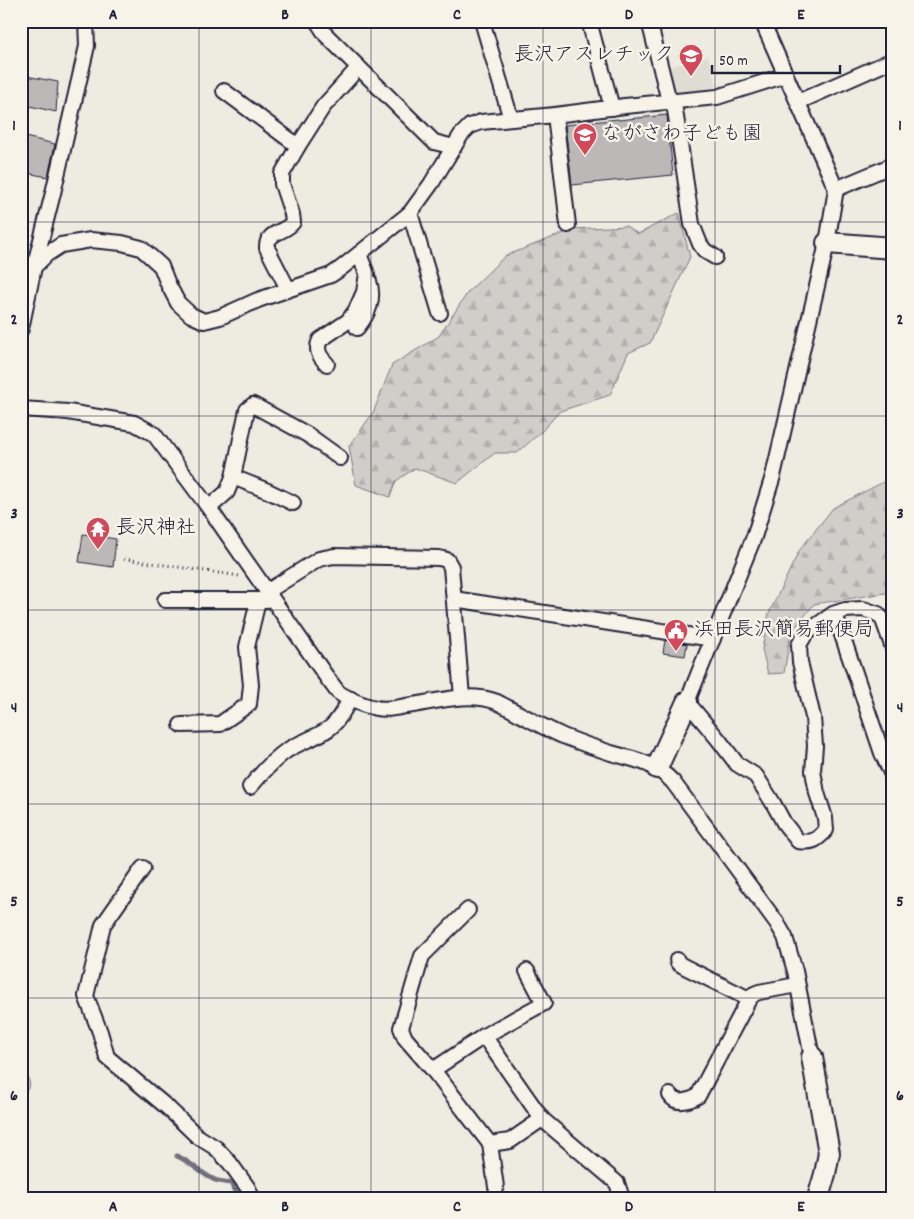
<svg xmlns="http://www.w3.org/2000/svg" width="914" height="1219" font-family="Dekko,'Klee One',sans-serif">
  <style>
    .built { fill: #dfdcd4 }
    .forest { fill: url(#forest-firs); stroke: #7a7882 }
    .lines { fill: none; stroke-linecap: round; stroke-linejoin: round }
    .stream { stroke: #716f7b; stroke-width: 5 }
    .building { fill: #bbb8b7; stroke: #22223b }
    .street-casing { stroke: #22223b; stroke-width: 18 }
    .secondary-casing { stroke: #22223b; stroke-width: 24 }
    .path { stroke: #22223b; stroke-width: 3; stroke-dasharray: 1 4; stroke-linecap: butt }
    .street { stroke: #f7f3e8; stroke-width: 14 }
    .secondary { stroke: #f7f3e8; stroke-width: 20 }
    .grid { fill: none; stroke: #22223b; stroke-width: 1; stroke-opacity: 0.55 }
    .labels { text-anchor: middle; dominant-baseline: central; stroke-width: 5; stroke-linejoin: round; paint-order: stroke }
    .poi-label { font-size: 20px; fill: #22223b; stroke: #f7f3e8; text-anchor: start }
    .neatline { fill: none; stroke: #22223b; stroke-width: 2 }
    .grid-label { font-size: 16px; text-anchor: middle; font-weight: bold; fill: #22223b }
  </style>
  <defs>
    <pattern id="forest-firs" width="22" height="20" patternUnits="userSpaceOnUse" patternTransform="scale(1.25)"><rect width="22" height="20" fill="#d1cdc9"/><path d="M5 1l3.5 6h-7zM16 11l3.5 6h-7z" fill="#b3b0ae"/></pattern>
  </defs>
  <rect width="100%" height="100%" fill="#eeebe1"/>
  <filter id="ink" filterUnits="userSpaceOnUse"><feTurbulence type="fractalNoise" baseFrequency=".02" numOctaves="2"/><feDisplacementMap in="SourceGraphic" scale="10" xChannelSelector="R" yChannelSelector="G"/><feConvolveMatrix kernelMatrix="1 2 1 2 8 2 1 2 1" color-interpolation-filters="sRGB"/></filter>
  <g filter="url(#ink)">
    <polygon class="built" points="708,56 717,86 671,93 665,68"/>
    <g class="forest">
      <polygon points="679,213 690,257 650,343 628,353 610,395 560,411 542,431 517,453 495,453 457,483 415,468 396,481 390,497 356,485 349,446 373,413 392,365 439,336 468,292 505,256 574,229 626,226 638,234"/>
      <polygon points="893,477 893,595 885,593 814,604 791,633 784,673 768,674 762,649 769,613 799,551 833,508"/>
      <polygon points="21,1054 30,1085 21,1099"/>
    </g>
    <g class="lines">
      <path class="stream" d="M177 1156C191 1162 201 1174 215 1180 220 1182 226 1182 231 1183L240 1198"/>
    </g>
    <g class="building">
      <polygon points="21,75 58,82 56,112 21,104"/>
      <polygon points="667,115 673,175 572,185 565,125 618,119 618,120"/>
      <polygon points="21,136 55,144 48,177 21,172"/>
      <polygon points="83,534 116,539 113,567 79,562"/>
      <polygon points="665,640 687,644 685,656 663,653"/>
    </g>
    <g class="lines">
      <defs>
        <g id="street">
          <polyline points="317,21 326,35 434,142 454,147"/>
          <polyline points="482,21 511,119"/>
          <polyline points="589,21 612,108"/>
          <polyline points="649,21 667,93 675,110 692,224 700,244 705,251 715,257"/>
          <path d="M762 21 836 189 827 243 773 476 754 537 687 702 718 739 737 764 756 776 773 803 784 823 798 841C812 843 816 841 826 830L825 818 817 793 813 771 815 746 813 717 800 662 799 645 806 633 833 614 845 610 863 609 878 614 883 620 893 648"/>
          <polyline points="224,91 298,146"/>
          <polyline points="798,102 893,60"/>
          <polyline points="555,115 568,225"/>
          <polyline points="836,189 893,165"/>
          <polyline points="410,213 440,313"/>
          <polyline points="35,264 53,193 87,46 86,21"/>
          <path d="M288 289 267 248C266 231 286 233 293 222L292 214 282 184V174L298 146 323 107 358 68"/>
          <path d="M357 328C368 314 375 300 369 281"/>
          <polyline points="21,329 34,267 47,254 61,245 91,240 122,243 141,248 161,266 168,284 178,303 191,315 204,321 220,317 258,300 331,275 340,269 410,213 431,184 461,135 470,126 481,122 555,115 625,106 717,97 786,75"/>
          <path d="M327 364C320 357 315 350 320 340L348 321 356 310 364 292 367 274 359 254"/>
          <path d="M21 409 68 412 134 423 154 434 209 508 328 679C331 683 334 687 337 691 341 695 346 697 350 699 358 703 367 706 376 708 386 710 396 708 406 706 435 702 469 691 497 702 519 713 540 726 563 736 578 742 595 748 611 753 636 760 654 762 673 782L777 923 785 937 795 971 812 1057"/>
          <polyline points="233,477 268,491 293,503"/>
          <polyline points="209,508 227,492 233,477 247,410 253,405 308,435 340,458"/>
          <polyline points="268,591 319,559 334,556 439,558 447,560 451,567 462,697"/>
          <polyline points="454,599 713,639"/>
          <polyline points="165,600 267,600"/>
          <polyline points="835,614 882,753 893,777"/>
          <polyline points="181,725 220,724 249,704 251,685 247,647 258,601"/>
          <path d="M250 787C261 774 272 761 286 751 299 742 324 735 333 725 340 718 345 707 351 699"/>
          <polyline points="143,868 103,925 86,996 100,1032 107,1057 168,1108 197,1136 216,1148 230,1163 248,1188 252,1198"/>
          <polyline points="468,910 422,956 401,1028 405,1038 433,1070 490,1144 510,1141 542,1119"/>
          <polyline points="677,960 678,963 685,967 749,999"/>
          <polyline points="527,971 544,1003 484,1036 542,1119 617,1183 622,1198"/>
          <polyline points="433,1070 484,1036"/>
          <path d="M670 1095C676 1105 689 1101 698 1096L749 999 754 994 759 992 797 985"/>
          <polyline points="490,1144 496,1187"/>
        </g>
        <g id="secondary">
          <polyline points="827,243 893,248"/>
          <polyline points="657,768 687,702"/>
          <polyline points="812,1057 829,1153 825,1174 818,1198"/>
        </g>
      </defs>
      <use href="#street" class="street-casing"/>
      <use href="#secondary" class="secondary-casing"/>
      <polyline class="path" points="124,559 239,576"/>
      <use href="#street" class="street"/>
      <use href="#secondary" class="secondary"/>
    </g>
  </g>
  <path class="grid" d="M199 21V1198M371 21V1198M543 21V1198M715 21V1198M21 222H893M21 416H893M21 610H893M21 804H893M21 998H893"/>
  <defs>
    <symbol id="school-pin" viewBox="-11 -11 22 30"><path d="M0 17L-7.5 6A9.5 9.5 0 1 1 7.5 6Z" fill="#d1495b" stroke="#f7f3e8"/><path d="M0-5L7-2L0 1L-7-2ZM-4 1L0 2.5L4 1V4Q0 6-4 4Z" fill="#fff"/></symbol>
    <symbol id="temple-pin" viewBox="-11 -11 22 30"><path d="M0 17L-7.5 6A9.5 9.5 0 1 1 7.5 6Z" fill="#d1495b" stroke="#f7f3e8"/><path d="M0-6L5-2H3V0L6.5 2.5H4V6H1.5V3h-3V6H-4V2.5H-6.5L-3 0V-2H-5Z" fill="#fff"/></symbol>
    <symbol id="civic-pin" viewBox="-11 -11 22 30"><path d="M0 17L-7.5 6A9.5 9.5 0 1 1 7.5 6Z" fill="#d1495b" stroke="#f7f3e8"/><path d="M-.6-6.5H3V-4.5H.6V-3L4-1V1h2V6H-6V1h2V-1L-.6-3ZM-1.2 2.5V6h2.4V2.5Z" fill="#fff"/></symbol>
  </defs>
  <g fill-rule="evenodd">
    <use href="#school-pin" x="677" y="42" width="28" height="38"/>
    <use href="#school-pin" x="571" y="121" width="28" height="38"/>
    <use href="#temple-pin" x="84" y="515" width="28" height="38"/>
    <use href="#civic-pin" x="662" y="617" width="28" height="38"/>
  </g>
  <g class="labels">
    <g class="poi-label">
      <text x="674" y="56" text-anchor="end">長沢アスレチック</text>
      <text x="602" y="135">ながさわ子ども園</text>
      <text x="116" y="529">長沢神社</text>
      <text x="694" y="631">浜田長沢簡易郵便局</text>
    </g>
  </g>
  <rect width="914" height="1219" fill="none" stroke="#f7f3e8" stroke-width="55"/>
  <path d="M712 65v8h128v-8" fill="none" stroke="#22223b" stroke-width="2.5"/>
  <text x="719" y="65" font-size="15" fill="#22223b" stroke="#f7f3e8" stroke-width="4" paint-order="stroke">50 m</text>
  <rect x="28" y="28" width="858" height="1164" class="neatline"/>
  <g class="grid-label">
    <text x="113" y="19">A</text>
    <text x="285" y="19">B</text>
    <text x="457" y="19">C</text>
    <text x="629" y="19">D</text>
    <text x="801" y="19">E</text>
    <text x="14" y="130">1</text>
    <text x="900" y="130">1</text>
    <text x="14" y="324">2</text>
    <text x="900" y="324">2</text>
    <text x="14" y="518">3</text>
    <text x="900" y="518">3</text>
    <text x="14" y="712">4</text>
    <text x="900" y="712">4</text>
    <text x="14" y="906">5</text>
    <text x="900" y="906">5</text>
    <text x="14" y="1100">6</text>
    <text x="900" y="1100">6</text>
    <text x="113" y="1211">A</text>
    <text x="285" y="1211">B</text>
    <text x="457" y="1211">C</text>
    <text x="629" y="1211">D</text>
    <text x="801" y="1211">E</text>
  </g>
</svg>
